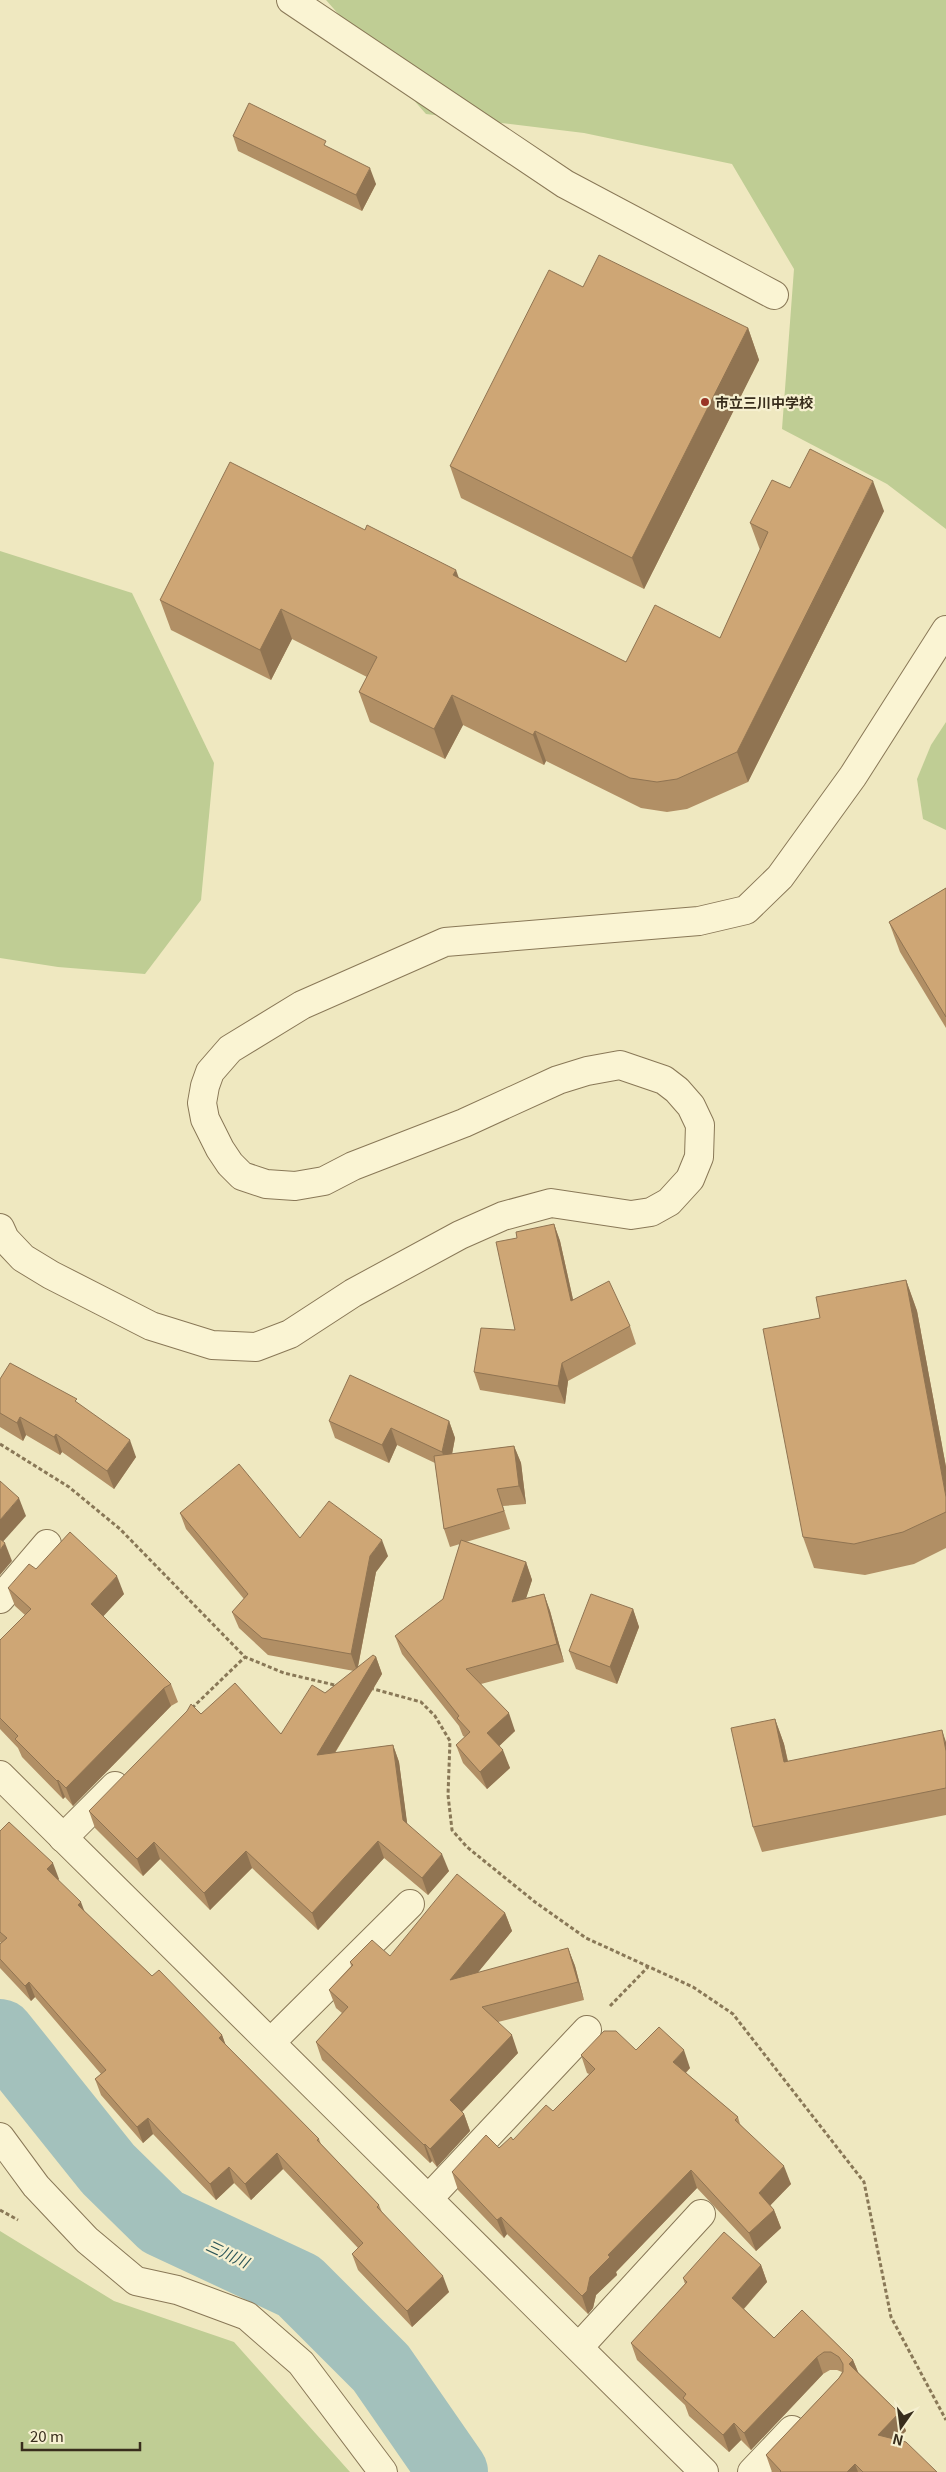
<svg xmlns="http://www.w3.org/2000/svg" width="946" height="2472" font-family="Georgia,'Noto Sans JP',serif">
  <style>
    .green { fill: #bfcd94 }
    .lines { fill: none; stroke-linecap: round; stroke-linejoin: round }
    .river { stroke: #a3c1bc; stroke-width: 70 }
    .minor-casing { stroke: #897857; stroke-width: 30 }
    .path { stroke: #897857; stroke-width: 3; stroke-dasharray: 4 2.5; stroke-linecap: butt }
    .minor { stroke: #faf4d3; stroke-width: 28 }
    .wall { fill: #b18f65 }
    .shaded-wall { fill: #907452 }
    .building { fill: #cea675; stroke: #907452 }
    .poi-dot { fill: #993526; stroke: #f6f0d0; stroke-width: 2 }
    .labels { text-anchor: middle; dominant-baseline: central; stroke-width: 4.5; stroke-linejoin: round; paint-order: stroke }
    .poi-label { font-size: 14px; font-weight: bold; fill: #382d1c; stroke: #f6f0d0; text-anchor: start }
    .water-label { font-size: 15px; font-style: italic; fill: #2b5558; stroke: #f6f0d0 }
  </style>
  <rect width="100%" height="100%" fill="#efe8c0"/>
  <g class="green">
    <polygon points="326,0 946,0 946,529 887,484 782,429 794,269 732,164 584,133 426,114"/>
    <polygon points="0,551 132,593 214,763 201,900 145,974 58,967 0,958"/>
    <polygon points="946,722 946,830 923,819 917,779 931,745"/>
    <polygon points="0,2231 114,2301 234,2342 350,2472 0,2472"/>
  </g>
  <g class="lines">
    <polyline class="river" points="0,2034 108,2169 162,2222 299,2286 381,2368 453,2472"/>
    <defs>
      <g id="minor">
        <polyline points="291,0 565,184 774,295"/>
        <polyline points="0,1228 5,1239 23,1258 51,1275 151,1326 212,1345 256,1347 290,1334 353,1293 460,1235 503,1216 551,1203 631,1215 651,1212 669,1202 690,1179 699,1157 700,1125 691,1106 677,1090 664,1080 620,1065 587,1071 558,1080 464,1123 353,1166 324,1181 295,1186 266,1184 242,1176 230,1164 220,1149 205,1119 202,1103 205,1086 210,1072 230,1049 302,1005 445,942 699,921 746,910 780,877 853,776 946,630"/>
        <polyline points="0,1599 47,1544"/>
        <polyline points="0,1775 704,2472"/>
        <polyline points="63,1838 115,1786"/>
        <polyline points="271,2042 410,1904"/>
        <polyline points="0,2137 36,2186 87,2240 136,2281 177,2290 247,2316 301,2363 383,2472"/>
        <polyline points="429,2198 587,2030"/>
        <polyline points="579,2347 701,2214"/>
        <polyline points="752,2472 792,2430"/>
      </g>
    </defs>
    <use href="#minor" class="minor-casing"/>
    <g class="path">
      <polyline points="0,1444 69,1487 120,1529 245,1657 284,1673 339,1686"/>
      <polyline points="370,1688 421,1702 435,1716 450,1741 448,1795 452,1830 467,1847 535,1902 586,1938 693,1987 733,2014 864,2182 891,2317 946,2420"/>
      <polyline points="192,1708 245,1657"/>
      <polyline points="610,2006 648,1967"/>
      <polyline points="0,2210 18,2220"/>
    </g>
    <use href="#minor" class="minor"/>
  </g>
  <g class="wall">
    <polygon points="233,136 328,147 376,184 362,211 238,151"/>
    <polygon points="583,287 748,328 759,360 644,589 461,498 450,466"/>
    <polygon points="790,488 884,511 748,782 687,809 667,812 641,808 546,761 544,765 463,725 445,759 370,722 359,692 367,677 292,639 271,680 171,630 160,600 459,578 626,662 720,638 760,550 750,523"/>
    <polygon points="946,888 946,1028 900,952 889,922"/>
    <polygon points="554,1224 560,1241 573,1299 630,1326 636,1344 568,1381 565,1404 480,1390 474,1372 515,1330 517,1238"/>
    <polygon points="906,1280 917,1311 946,1467 946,1548 914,1564 865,1575 814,1568 803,1537 820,1318"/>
    <polygon points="0,1379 78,1403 136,1457 114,1489 62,1452 60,1455 26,1435 23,1441 0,1427"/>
    <polygon points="329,1421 449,1421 455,1438 452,1454 514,1446 521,1463 526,1504 503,1506 510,1529 466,1542 526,1562 532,1580 526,1598 544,1594 550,1611 564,1662 481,1684 515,1731 499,1746 510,1768 487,1789 463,1763 456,1745 465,1737 463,1736 459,1726 402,1654 395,1636 443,1599 460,1544 450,1547 444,1529 435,1463 397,1445 389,1463 335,1438"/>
    <polygon points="180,1513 388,1556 376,1572 358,1667 376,1657 382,1674 335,1753 393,1745 399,1762 407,1824 449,1871 428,1895 384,1858 318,1930 252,1868 210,1910 160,1859 143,1876 95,1828 89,1811 201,1714 281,1734 325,1693 354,1671 268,1655 239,1628 232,1612 244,1599 186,1529"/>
    <polygon points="36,1569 124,1594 103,1616 171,1684 178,1702 171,1706 73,1806 65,1797 63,1799 22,1757 18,1748 0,1729 0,1640 25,1615 15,1606 8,1588"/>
    <polygon points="633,1609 639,1627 617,1684 576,1669 569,1651"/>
    <polygon points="775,1719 784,1744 788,1761 946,1742 946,1815 762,1852 753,1827"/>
    <polygon points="0,1831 59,1879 58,1880 85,1912 152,1976 222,2035 225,2044 319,2139 321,2144 379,2205 382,2212 449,2292 412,2327 358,2270 352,2254 358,2248 283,2169 251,2200 234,2183 216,2200 153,2134 143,2143 101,2095 95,2079 101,2074 35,1997 31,2001 0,1968 0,1944 1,1943 0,1942"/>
    <polygon points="505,1913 512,1931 477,1973 568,1948 575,1966 584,2000 498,2022 518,2053 462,2112 464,2114 470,2131 437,2167 432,2161 430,2163 322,2060 316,2042 342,2013 336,2008 329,1990 351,1966 350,1962 390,1956"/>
    <polygon points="636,2050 690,2068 686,2073 738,2117 740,2124 791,2184 770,2205 774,2210 781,2228 756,2251 697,2188 616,2272 617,2275 596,2295 593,2308 588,2314 507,2234 504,2238 458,2190 452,2172 513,2140 553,2111 589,2074 587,2073 581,2055"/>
    <polygon points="761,2265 767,2282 744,2309 774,2338 802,2310 853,2360 858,2372 899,2413 906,2431 897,2439 937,2472 772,2472 766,2455 839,2378 842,2372 837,2370 830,2370 823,2374 751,2450 741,2440 729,2452 689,2416 685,2405 637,2360 631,2343 685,2284 683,2278"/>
  </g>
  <g class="shaded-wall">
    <polygon points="370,168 376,184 362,211 356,195"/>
    <polygon points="748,328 759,360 644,589 632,558"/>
    <polygon points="873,481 884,511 748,782 737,752"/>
    <polygon points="456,570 467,600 453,575"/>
    <polygon points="281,609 292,639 271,680 260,650"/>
    <polygon points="452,695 463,725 445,759 434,729"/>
    <polygon points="535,731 546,761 544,765 533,735"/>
    <polygon points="554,1224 560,1241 577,1318 571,1301"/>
    <polygon points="906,1280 917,1311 946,1467 946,1497"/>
    <polygon points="562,1363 568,1381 565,1404 558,1386"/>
    <polygon points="20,1417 26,1435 23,1441 17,1423"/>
    <polygon points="449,1421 455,1438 449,1470 442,1452"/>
    <polygon points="391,1428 397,1445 389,1463 382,1445"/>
    <polygon points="56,1434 62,1452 60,1455 54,1437"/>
    <polygon points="130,1440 136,1457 114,1489 107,1471"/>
    <polygon points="514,1446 521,1463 526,1504 519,1486"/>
    <polygon points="19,1498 26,1516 0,1545 0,1520"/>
    <polygon points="382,1540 388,1556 376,1572 357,1671 351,1654 370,1556"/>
    <polygon points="5,1543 12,1561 0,1575 0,1550"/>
    <polygon points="526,1562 532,1580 519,1620 512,1602"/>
    <polygon points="117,1576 124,1594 98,1622 91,1604"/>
    <polygon points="544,1594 550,1611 564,1662 557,1644"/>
    <polygon points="633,1609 639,1627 617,1684 610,1667"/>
    <polygon points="376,1657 382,1674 323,1772 317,1755"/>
    <polygon points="164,1688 171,1706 73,1806 66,1788"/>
    <polygon points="509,1713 515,1731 494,1751 487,1733"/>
    <polygon points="775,1719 784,1744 793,1787 784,1762"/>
    <polygon points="942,1730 946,1742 946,1751"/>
    <polygon points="393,1745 399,1762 409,1837 403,1820"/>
    <polygon points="503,1750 510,1768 487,1789 480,1772"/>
    <polygon points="58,1780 65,1797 63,1799 57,1781"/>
    <polygon points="378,1841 384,1858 318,1930 312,1913"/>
    <polygon points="154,1842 160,1859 143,1876 137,1859"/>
    <polygon points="246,1851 252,1868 210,1910 204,1893"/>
    <polygon points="442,1854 449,1871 428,1895 422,1878"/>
    <polygon points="53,1863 59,1879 53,1885 47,1869"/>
    <polygon points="81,1902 87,1918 78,1905"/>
    <polygon points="505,1913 512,1931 457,1998 450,1980"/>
    <polygon points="568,1948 575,1966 584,2000 578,1982"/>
    <polygon points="29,1982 35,1997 31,2001 25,1986"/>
    <polygon points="222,2035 228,2051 219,2038"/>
    <polygon points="512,2035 518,2053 456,2118 450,2100"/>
    <polygon points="684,2050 690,2068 679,2079 673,2062"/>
    <polygon points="464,2114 470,2131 437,2167 430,2149"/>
    <polygon points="148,2118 153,2134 143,2143 137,2127"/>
    <polygon points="425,2144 432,2161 430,2163 424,2145"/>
    <polygon points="277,2153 283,2169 251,2200 245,2184"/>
    <polygon points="784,2166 791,2184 765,2211 759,2193"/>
    <polygon points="229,2167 234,2183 216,2200 210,2184"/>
    <polygon points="691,2170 697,2188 616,2272 617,2275 596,2295 593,2308 588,2314 582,2296 590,2277 608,2255"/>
    <polygon points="774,2210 781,2228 756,2251 749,2233"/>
    <polygon points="501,2217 507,2234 504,2238 497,2220"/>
    <polygon points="761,2265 767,2282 738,2315 732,2298"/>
    <polygon points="443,2276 449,2292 412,2327 407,2311"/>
    <polygon points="817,2357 823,2374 751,2450 744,2433"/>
    <polygon points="853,2360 860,2377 849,2364"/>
    <polygon points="899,2413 906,2431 884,2452 878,2435"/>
    <polygon points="734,2423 741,2440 729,2452 723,2435"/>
    <polygon points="855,2464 858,2472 847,2472"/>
  </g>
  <g class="building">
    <polygon points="249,103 326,141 324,145 370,168 356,195 233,136"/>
    <polygon points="599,255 748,328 632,558 450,466 549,270 583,287"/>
    <polygon points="810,449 873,481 737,752 677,779 657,782 630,778 535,731 533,735 452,695 434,729 359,692 377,657 281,609 260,650 160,600 230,462 365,530 367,525 456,570 453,575 626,662 655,605 720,638 768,532 750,523 772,480 790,488"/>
    <polygon points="946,888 946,1017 889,922"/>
    <polygon points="554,1224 571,1301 609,1281 630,1326 562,1363 558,1386 474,1372 481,1328 515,1330 496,1242 517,1238 516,1232"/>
    <polygon points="906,1280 946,1497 946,1512 903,1532 854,1544 803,1537 763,1329 820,1318 816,1297"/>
    <polygon points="10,1363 77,1399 75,1401 130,1440 107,1471 56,1434 54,1437 20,1417 17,1423 0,1413 0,1379"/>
    <polygon points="350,1375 449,1421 442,1452 391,1428 382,1445 329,1421"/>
    <polygon points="514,1446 519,1486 497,1489 504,1511 444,1529 434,1456"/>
    <polygon points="239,1464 300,1538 329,1501 382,1540 370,1556 351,1654 262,1638 232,1612 248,1594 180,1513"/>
    <polygon points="0,1481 19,1498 0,1520"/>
    <polygon points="70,1532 117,1576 91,1604 171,1684 164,1688 66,1788 58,1780 57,1781 15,1739 18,1736 0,1718 0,1640 31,1609 8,1588 29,1564 36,1569"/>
    <polygon points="0,1539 5,1543 0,1550"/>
    <polygon points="461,1540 526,1562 512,1602 544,1594 557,1644 466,1669 509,1713 487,1733 503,1750 480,1772 456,1745 470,1732 457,1718 459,1716 395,1636 443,1599"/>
    <polygon points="591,1594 633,1609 610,1667 569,1651"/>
    <polygon points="373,1655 376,1657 317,1755 393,1745 403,1820 442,1854 422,1878 378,1841 312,1913 246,1851 204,1893 154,1842 137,1859 89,1811 187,1711 191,1704 201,1714 235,1683 281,1734 312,1685 325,1693"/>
    <polygon points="775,1719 784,1762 942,1730 946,1751 946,1788 753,1827 731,1728"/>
    <polygon points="9,1822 53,1863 47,1869 81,1902 78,1905 152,1976 159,1970 222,2035 219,2038 319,2139 317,2140 379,2205 377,2207 443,2276 407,2311 352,2254 363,2243 277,2153 245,2184 229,2167 210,2184 148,2118 137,2127 95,2079 106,2070 29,1982 25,1986 0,1959 0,1944 7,1938 0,1932 0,1831"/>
    <polygon points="457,1874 505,1913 450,1980 568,1948 578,1982 482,2007 512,2035 450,2100 464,2114 430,2149 425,2144 424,2145 316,2042 348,2007 329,1990 353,1965 350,1962 372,1940 390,1956"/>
    <polygon points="659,2027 684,2050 673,2062 738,2117 735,2120 784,2166 759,2193 774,2210 749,2233 691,2170 608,2255 610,2257 590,2277 587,2291 582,2296 501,2217 497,2220 452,2172 486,2135 499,2148 511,2137 513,2140 546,2105 553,2111 595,2069 581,2055 604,2031 616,2031 636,2050"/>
    <polygon points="724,2232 761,2265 732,2298 774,2338 802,2310 853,2360 849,2364 899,2413 878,2435 906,2442 937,2472 863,2472 855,2464 847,2472 780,2472 781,2471 766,2455 839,2378 843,2372 843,2364 839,2357 831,2352 824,2352 817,2357 744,2433 734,2423 723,2435 683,2398 686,2394 631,2343 687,2282 683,2278"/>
  </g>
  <circle class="poi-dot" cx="705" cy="402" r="5"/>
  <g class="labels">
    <g class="poi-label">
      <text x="715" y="402">市立三川中学校</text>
    </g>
    <g class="water-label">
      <text transform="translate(228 2253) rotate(25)">三川川</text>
    </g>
  </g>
  <g transform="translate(901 2427) rotate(194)" stroke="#f6f0d0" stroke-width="4" paint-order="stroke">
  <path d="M0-4L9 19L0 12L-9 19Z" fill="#382d1c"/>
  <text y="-8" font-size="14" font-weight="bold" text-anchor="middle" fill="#382d1c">N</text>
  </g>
  <path d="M22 2442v8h118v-8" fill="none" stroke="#382d1c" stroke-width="2.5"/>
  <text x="30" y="2442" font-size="15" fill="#382d1c" stroke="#f6f0d0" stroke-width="4" paint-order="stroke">20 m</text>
</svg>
